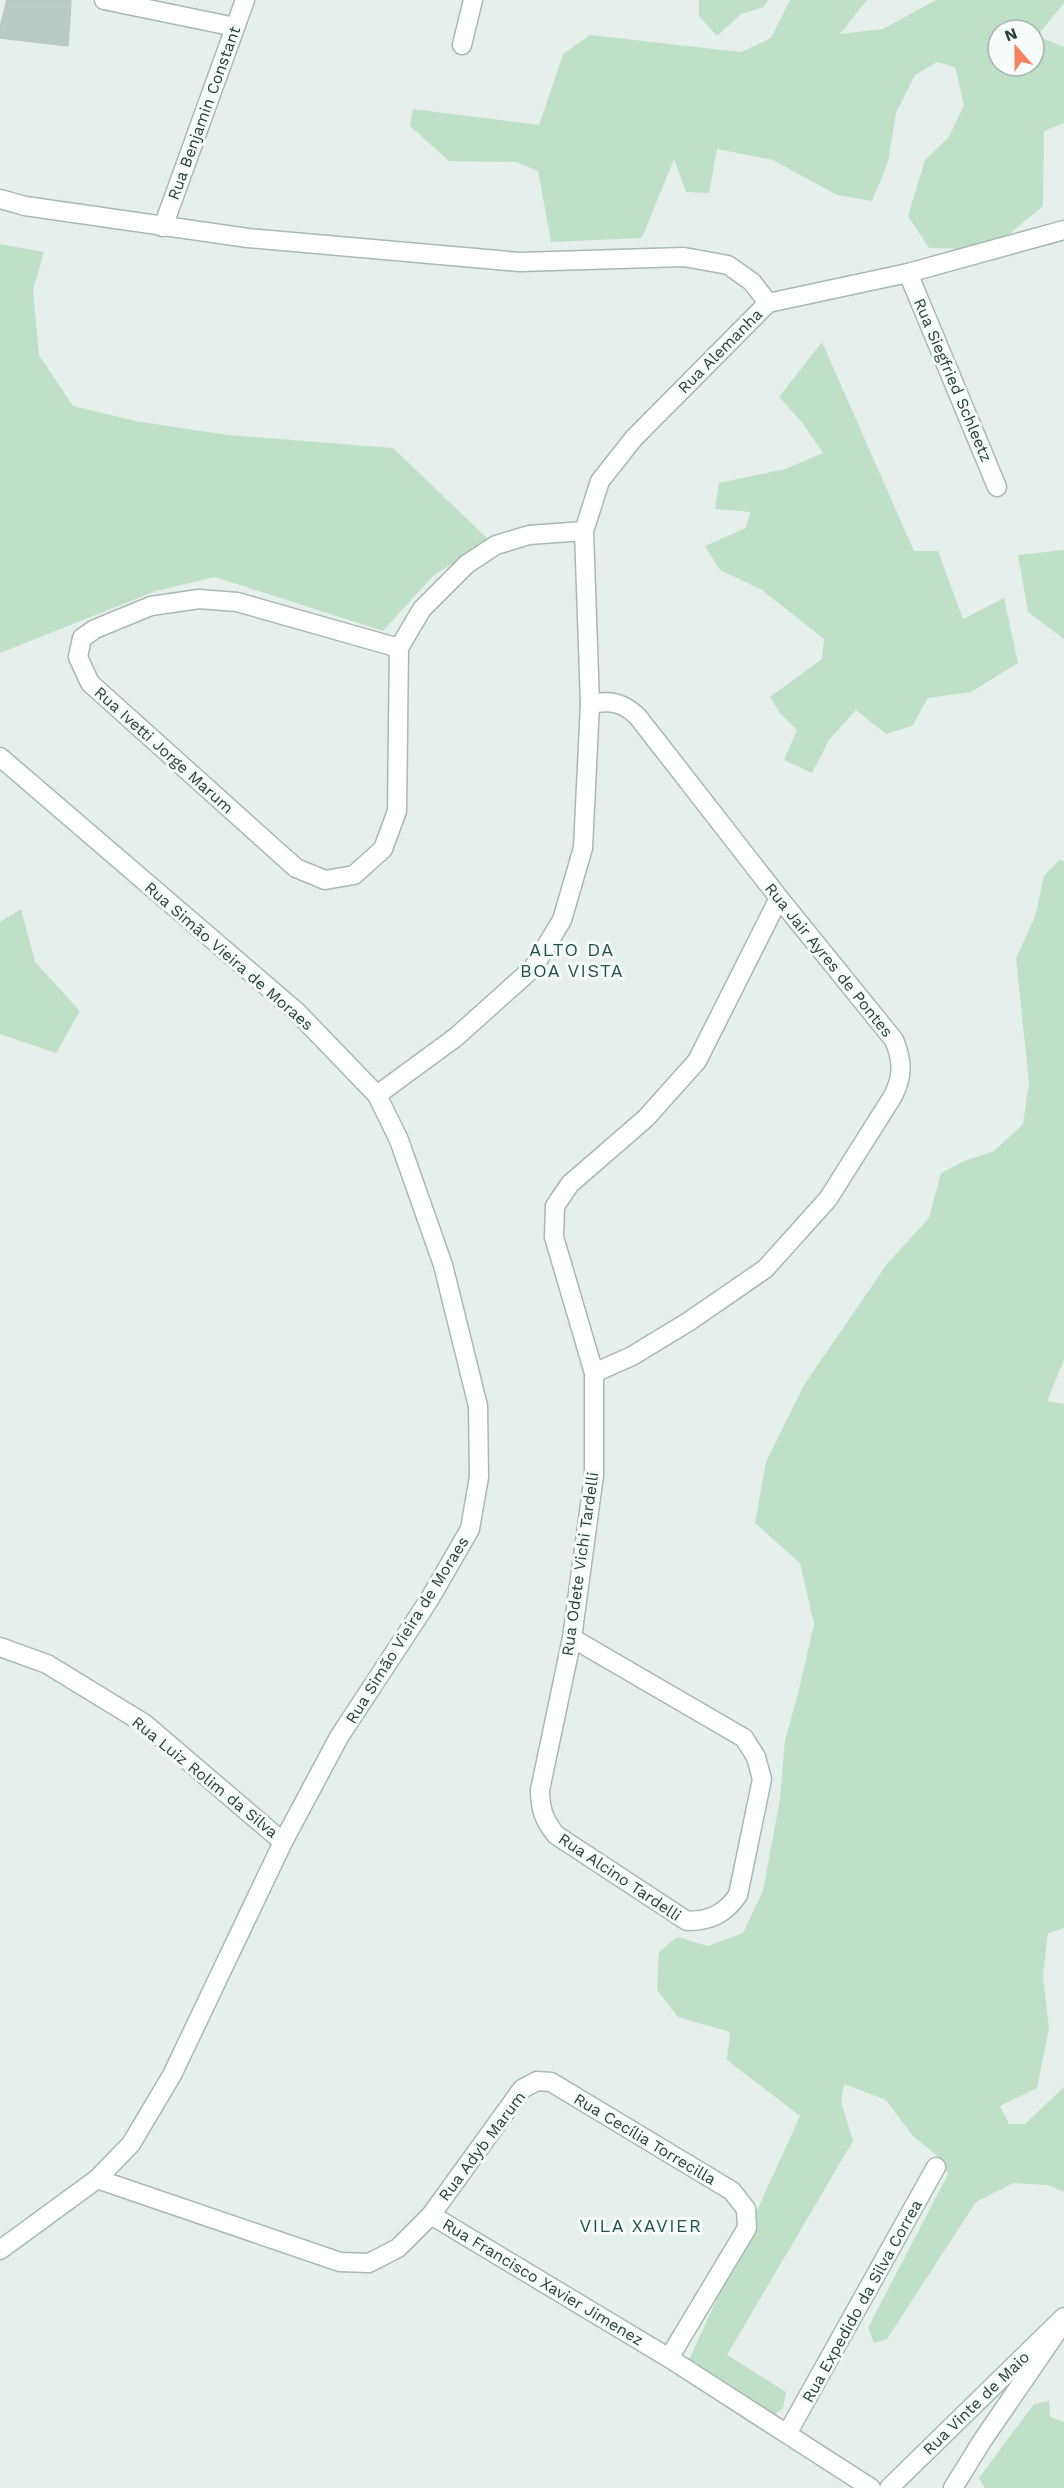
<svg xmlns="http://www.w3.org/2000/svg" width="1064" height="2488" font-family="'Work Sans',sans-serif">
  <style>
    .green { fill: #bfe0c8; fill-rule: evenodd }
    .building { fill: #bbcac4; stroke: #b8c9c2; stroke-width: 1.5 }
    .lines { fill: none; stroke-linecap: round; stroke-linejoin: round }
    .street-casing { stroke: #a8b8b2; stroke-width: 21 }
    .secondary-casing { stroke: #a4bbb3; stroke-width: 21 }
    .street { stroke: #fff; stroke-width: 18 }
    .secondary { stroke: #fff; stroke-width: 18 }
    .labels { text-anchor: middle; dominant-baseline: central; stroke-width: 6; stroke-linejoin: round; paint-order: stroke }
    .street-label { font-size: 16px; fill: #24423a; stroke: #f7fbf9 }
    .neighbourhood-label { font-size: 18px; letter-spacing: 1.5px; fill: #1f5548; stroke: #f7fbf9 }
  </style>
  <rect width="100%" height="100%" fill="#e6efeb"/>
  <g class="green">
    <polygon points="699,0 768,0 764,7 741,14 717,36 699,16"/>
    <path d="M790 0H867L840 34 883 29 936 0H1064V3L1037 36 1064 47V123L1044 131 1043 206 1008 235 963 249 929 248 908 216 925 160 949 137 964 105 955 67 937 62 915 75 896 113 888 162 872 201 837 195 773 160 717 149 709 193 686 192 674 159 642 238 551 242 538 171 516 162 449 161 410 126 413 109 539 125 563 54 590 35 741 52 771 38ZM998 30H1034V66H998Z"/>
    <polygon points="0,244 44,252 33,290 39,355 73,406 135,421 228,435 393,448 489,540 433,576 383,631 215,577 156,591 0,653"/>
    <polygon points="822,342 914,551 938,551 963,619 1004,598 1018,663 971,692 928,698 912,726 886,734 856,710 829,740 812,773 784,760 797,730 780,713 770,697 822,659 824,639 762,590 720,570 705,546 746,528 750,512 715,509 719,483 785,469 823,453 801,421 779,397"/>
    <polygon points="1064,550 1064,639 1028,612 1018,555"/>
    <polygon points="1059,860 1064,861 1064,1360 1047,1401 1064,1404 1064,1928 1048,1933 1043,1976 1049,2028 1037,2088 1000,2106 1009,2124 1025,2124 1064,2087 1064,2192 1048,2185 1013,2183 976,2202 887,2339 874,2343 868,2328 948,2174 941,2159 913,2136 886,2100 844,2084 841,2102 853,2141 727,2355 786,2392 783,2408 772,2417 689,2360 800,2116 727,2060 730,2032 678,2017 657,1990 659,1952 677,1937 708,1946 743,1933 763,1891 780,1799 785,1740 798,1694 814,1624 800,1563 755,1523 766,1462 804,1385 887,1264 929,1218 941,1173 964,1161 994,1151 1023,1124 1029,1083 1016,958 1035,917 1044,876"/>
    <polygon points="21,909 35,962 80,1011 56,1053 0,1034 0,922"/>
    <polygon points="1049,2401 1050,2417 1064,2422 1064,2488 985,2488 979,2478 1034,2404"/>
  </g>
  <polygon class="building" points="7,0 71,0 68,46 0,38 0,28"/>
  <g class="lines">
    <defs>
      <g id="street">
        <polyline points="104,0 235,27"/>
        <polyline points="462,45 473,0"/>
        <polyline points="0,199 25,206 248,238 520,262 684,257 728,265 752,282 768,303"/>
        <polyline points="163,227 245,0"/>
        <polyline points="908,273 997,487"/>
        <polyline points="399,648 237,602 199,599 151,606 95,629 82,638 78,657 90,683 296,868 325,880 354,875 383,849 397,811 399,648 422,609 467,564 496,545 529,535 584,531"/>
        <path d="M590 704C610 700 623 702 638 717L779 898 894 1040C903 1061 903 1076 893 1096L828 1199 765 1269 688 1322 632 1356 594 1373"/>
        <polyline points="377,1095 456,1037 533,968 562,920 583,848 590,704 584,531 600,481 634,438 768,303 908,273 1064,230"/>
        <path d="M572 1638 744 1738 756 1757 762 1779 738 1895C725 1914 710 1921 687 1921L556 1835C544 1820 540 1809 540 1790L572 1638 594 1475V1373L554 1237 555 1206 570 1184 646 1118 697 1061 779 898"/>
        <polyline points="0,1647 47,1664 145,1724 283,1842"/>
        <polyline points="97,2179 340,2262 369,2263 398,2248 431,2215 669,2358 871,2488"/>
        <polyline points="431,2215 522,2089 537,2081 551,2082 732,2191 746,2209 747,2228 669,2358"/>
        <polyline points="787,2434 936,2167"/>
        <polyline points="953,2488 982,2441 1061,2326"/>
      </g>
      <g id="secondary">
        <polyline points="0,757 297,1012 377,1095 399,1140 443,1265 478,1406 479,1477 470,1529 429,1600 339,1737 283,1842 172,2075 131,2144 97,2179 0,2250"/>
        <polyline points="889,2488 1064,2317"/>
      </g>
    </defs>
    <use href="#street" class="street-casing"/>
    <use href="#secondary" class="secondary-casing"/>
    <use href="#street" class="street"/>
    <use href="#secondary" class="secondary"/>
  </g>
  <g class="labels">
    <g class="street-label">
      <text transform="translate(204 113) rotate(-70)">Rua Benjamin Constant</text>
      <text transform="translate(720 351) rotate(-45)">Rua Alemanha</text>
      <text transform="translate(953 380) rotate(67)">Rua Siegfried Schleetz</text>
      <text transform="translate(164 750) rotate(42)">Rua Ivetti Jorge Marum</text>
      <text transform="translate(229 956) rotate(41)">Rua Simão Vieira de Moraes</text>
      <text transform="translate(829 960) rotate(51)">Rua Jair Ayres de Pontes</text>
      <text transform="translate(580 1564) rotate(-82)">Rua Odete Vichi Tardelli</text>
      <text transform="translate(407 1630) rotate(-58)">Rua Simão Vieira de Moraes</text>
      <text transform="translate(205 1777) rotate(39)">Rua Luiz Rolim da Silva</text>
      <text transform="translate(620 1877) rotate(34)">Rua Alcino Tardelli</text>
      <text transform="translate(645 2139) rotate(31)">Rua Cecília Torrecilla</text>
      <text transform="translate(482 2146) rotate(-53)">Rua Adyb Marum</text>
      <text transform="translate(543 2282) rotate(31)">Rua Francisco Xavier Jimenez</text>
      <text transform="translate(862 2301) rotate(-61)">Rua Expedido da Silva Correa</text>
      <text transform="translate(976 2403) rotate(-44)">Rua Vinte de Maio</text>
    </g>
    <g class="neighbourhood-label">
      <text x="572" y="949">ALTO DA<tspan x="572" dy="21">BOA VISTA</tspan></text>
      <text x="641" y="2225">VILA XAVIER</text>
    </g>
  </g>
  <g transform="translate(1016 48) rotate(339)"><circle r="28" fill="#f7fbf9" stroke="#a3b1ad" stroke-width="1.5"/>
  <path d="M0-4.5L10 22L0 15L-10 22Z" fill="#f4845f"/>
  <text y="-9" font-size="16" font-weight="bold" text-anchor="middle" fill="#24423a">N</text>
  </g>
</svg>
